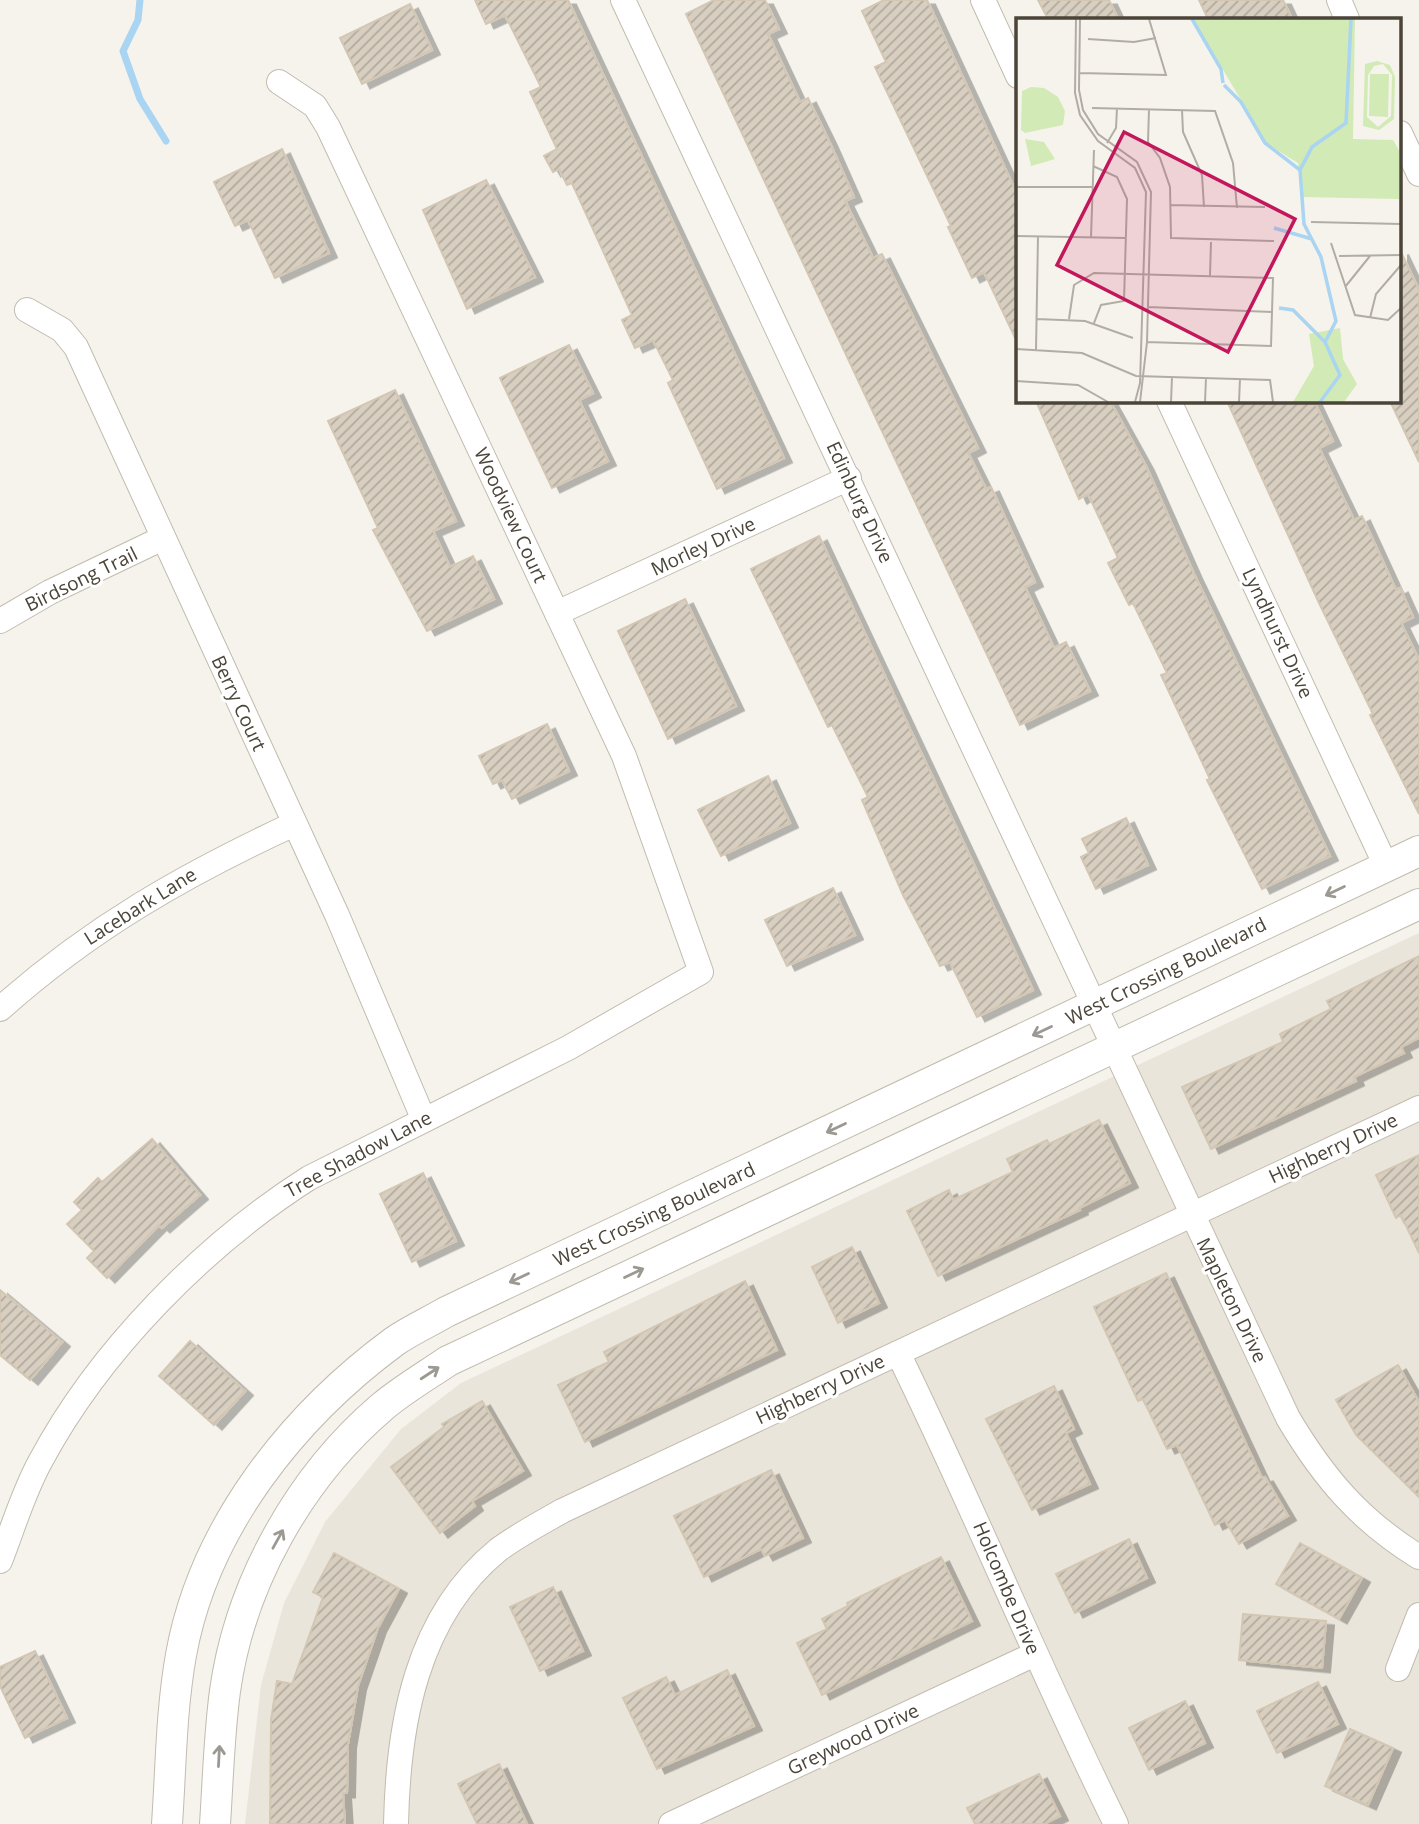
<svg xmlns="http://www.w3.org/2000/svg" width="1419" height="1824" font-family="'Open Sans',sans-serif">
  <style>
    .residential { fill: #eae5da }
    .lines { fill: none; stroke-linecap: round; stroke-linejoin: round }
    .stream { stroke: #a9d4f2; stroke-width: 7 }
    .building { fill: url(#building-hatch); stroke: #d3c7b4; stroke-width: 2; filter: url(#shadow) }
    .minor-casing { stroke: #c2bbae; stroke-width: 26 }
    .tertiary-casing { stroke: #c2bbae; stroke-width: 32 }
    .minor { stroke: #fff; stroke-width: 24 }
    .tertiary { stroke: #fff; stroke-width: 30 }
    .oneway { stroke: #9c9892 }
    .labels { text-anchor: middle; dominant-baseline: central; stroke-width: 6; stroke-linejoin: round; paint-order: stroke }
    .street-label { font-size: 19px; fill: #4b4439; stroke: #fff }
    .inset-river { fill: none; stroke: #a9d4f2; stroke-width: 3.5 }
    .inset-road { fill: none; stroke: #b2ada4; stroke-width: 2 }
    .view { fill: #c2185b; fill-opacity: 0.15; stroke: #c2185b; stroke-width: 3.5 }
    .inset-edge { fill: none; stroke: #4b4439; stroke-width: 3.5 }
  </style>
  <defs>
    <pattern id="building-hatch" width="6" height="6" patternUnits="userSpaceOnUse" patternTransform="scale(1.75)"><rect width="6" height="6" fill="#d8cfc1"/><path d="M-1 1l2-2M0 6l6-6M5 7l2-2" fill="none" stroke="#b1aa9e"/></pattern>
    <filter id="shadow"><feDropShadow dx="8" dy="4.5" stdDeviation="0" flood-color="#0004"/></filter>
  </defs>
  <rect width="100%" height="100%" fill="#f6f3ec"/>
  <polygon class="residential" points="1419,933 1419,1824 245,1824 261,1685 284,1603 325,1522 401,1429 461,1383"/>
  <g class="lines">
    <polyline class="stream" points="140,0 138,20 123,51 140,99 166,141"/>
  </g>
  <g class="building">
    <polygon points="475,0 568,0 784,458 717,489 668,383 673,380 653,340 635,348 622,320 632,315 572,183 567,185 559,169 553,172 544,156 557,149 530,92 541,87 505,15 486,24"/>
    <polygon points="714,0 765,0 779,29 768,34 800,102 808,98 829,141 854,197 845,201 873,258 882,254 978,448 968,453 986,489 991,487 1035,582 1025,587 1054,648 1066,642 1090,691 1020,725 686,14"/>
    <polygon points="884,0 927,0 1018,196 1018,344 984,272 972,278 948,227 951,226 875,67 886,62 862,11"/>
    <polygon points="1038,0 1109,0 1118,19 1048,19"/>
    <polygon points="1199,0 1283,0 1292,19 1208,19"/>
    <polygon points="410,4 432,50 362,84 340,38"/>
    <polygon points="282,149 329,253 275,278 248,220 235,226 214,182"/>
    <polygon points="486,180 535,277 467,309 423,210"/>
    <polygon points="1400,250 1419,290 1419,462 1390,401 1400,401"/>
    <polygon points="569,345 593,393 579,400 608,461 552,488 500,378"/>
    <polygon points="395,390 456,521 433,531 450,567 473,556 494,599 427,631 373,530 378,528 328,421"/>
    <polygon points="1036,401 1110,401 1146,466 1194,574 1330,856 1262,889 1207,780 1210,779 1161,675 1167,673 1133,603 1129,605 1108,563 1118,558 1088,494 1079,499"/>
    <polygon points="1227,401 1314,401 1333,441 1319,448 1354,520 1362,516 1396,590 1400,588 1413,617 1401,623 1419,660 1419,814 1370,715 1373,714 1319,603"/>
    <polygon points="819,536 1033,990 977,1017 950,962 940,966 903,895 862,800 868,797 832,725 828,727 751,569"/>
    <polygon points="685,599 736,706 668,739 618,631"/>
    <polygon points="547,724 569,771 512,799 502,780 493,784 479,756"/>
    <polygon points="768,776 790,823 721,856 698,810"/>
    <polygon points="1126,818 1148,865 1096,889 1081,857 1089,853 1082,839"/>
    <polygon points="833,888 855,935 787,966 765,920"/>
    <polygon points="1419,956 1419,1038 1401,1047 1404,1053 1354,1077 1356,1081 1211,1149 1182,1087 1283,1042 1280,1034 1331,1009 1327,1001"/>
    <polygon points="1099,1120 1130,1183 1079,1208 1080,1210 938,1276 907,1211 949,1190 953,1200 1013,1172 1007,1159 1047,1140 1049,1144"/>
    <polygon points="152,1139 200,1195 162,1228 159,1225 107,1278 87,1258 94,1251 67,1224 82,1210 74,1202 98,1178 102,1182"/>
    <polygon points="1419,1155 1419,1253 1401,1215 1396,1218 1376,1175"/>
    <polygon points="423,1173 456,1241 412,1262 380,1194"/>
    <polygon points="852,1247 879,1303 838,1323 812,1267"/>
    <polygon points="1166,1273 1262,1478 1265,1477 1288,1516 1239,1544 1225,1520 1215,1525 1177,1445 1167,1449 1143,1399 1138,1401 1094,1307"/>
    <polygon points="745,1281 777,1350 585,1442 558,1385 609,1362 604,1352"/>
    <polygon points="0,1290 62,1342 30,1380 0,1355"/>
    <polygon points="190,1341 245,1391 214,1425 159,1376"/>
    <polygon points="1398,1365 1419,1402 1419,1497 1356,1435 1336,1400"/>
    <polygon points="1054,1386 1074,1429 1066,1433 1090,1484 1032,1510 986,1419"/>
    <polygon points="482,1401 523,1471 472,1501 475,1506 440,1533 391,1467 444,1427 442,1424"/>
    <polygon points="771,1470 803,1538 765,1556 761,1549 704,1577 674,1516"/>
    <polygon points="1129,1539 1147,1578 1075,1613 1056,1574"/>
    <polygon points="1300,1543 1362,1578 1339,1619 1276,1584"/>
    <polygon points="334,1553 399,1589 378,1628 358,1686 348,1744 347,1793 343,1793 345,1824 270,1824 271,1720 277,1681 292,1684 323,1597 313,1592"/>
    <polygon points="941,1557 972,1621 822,1695 797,1643 827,1629 822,1619 848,1606 847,1603"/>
    <polygon points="553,1587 583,1651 540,1671 510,1607"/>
    <polygon points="1243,1614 1326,1621 1322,1668 1239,1660"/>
    <polygon points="35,1651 67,1718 25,1738 0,1686 0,1667"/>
    <polygon points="727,1670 754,1726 657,1769 623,1698 666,1677 675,1695"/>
    <polygon points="1318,1682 1338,1724 1277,1753 1257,1711"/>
    <polygon points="1185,1701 1205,1743 1149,1770 1129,1728"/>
    <polygon points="1350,1729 1393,1748 1368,1805 1325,1786"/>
    <polygon points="499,1764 527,1824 477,1824 458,1784"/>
    <polygon points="1039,1774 1060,1816 1044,1824 975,1824 967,1808"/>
  </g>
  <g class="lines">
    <defs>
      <g id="minor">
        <path d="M623 0 1288 1418C1323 1477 1359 1520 1419 1557"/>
        <polyline points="983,0 1018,76"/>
        <polyline points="1339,0 1347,19"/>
        <polyline points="1400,133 1419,174"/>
        <polyline points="27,310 62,330 76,347 337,915 423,1118"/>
        <polyline points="1169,401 1386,866"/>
        <polyline points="557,613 849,478"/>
        <polyline points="0,621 50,592 163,538"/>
        <path d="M0 1009C91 928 184 875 294 824"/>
        <path d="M898 1353C974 1508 1039 1669 1116 1824"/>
        <path d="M0 1561C13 1528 23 1493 40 1462 99 1351 204 1245 309 1178L568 1048 701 972 624 756 328 127 315 106 279 82"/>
        <polyline points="1398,1669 1419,1615"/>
        <path d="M396 1824C398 1725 416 1617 498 1550 518 1535 541 1523 562 1511L1419 1108"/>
        <polyline points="671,1824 1035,1654"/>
      </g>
      <g id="tertiary">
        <path d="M167 1824C171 1767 171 1711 181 1655 204 1527 293 1416 395 1341 411 1330 429 1322 446 1312L1419 851"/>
        <path d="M215 1824C218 1780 219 1735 225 1691 240 1583 300 1477 382 1407 402 1390 426 1376 448 1361L1419 904"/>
      </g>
    </defs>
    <use href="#minor" class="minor-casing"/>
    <use href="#tertiary" class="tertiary-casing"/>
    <use href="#minor" class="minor"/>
    <use href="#tertiary" class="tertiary"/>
  </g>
  <defs><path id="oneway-shaft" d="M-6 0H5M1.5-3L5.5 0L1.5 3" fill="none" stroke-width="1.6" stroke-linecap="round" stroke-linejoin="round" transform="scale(1.75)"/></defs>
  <g class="oneway">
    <use href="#oneway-shaft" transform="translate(1335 891) rotate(154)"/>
    <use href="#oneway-shaft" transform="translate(1042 1031) rotate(155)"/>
    <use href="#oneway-shaft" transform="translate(836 1128) rotate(155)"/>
    <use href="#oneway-shaft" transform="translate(634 1273) rotate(-25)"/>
    <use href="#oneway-shaft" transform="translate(519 1278) rotate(155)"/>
    <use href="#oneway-shaft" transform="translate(430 1373) rotate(-33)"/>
    <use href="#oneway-shaft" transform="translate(278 1539) rotate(-61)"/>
    <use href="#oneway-shaft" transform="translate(219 1756) rotate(-87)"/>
  </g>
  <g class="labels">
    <g class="street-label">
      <text transform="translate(860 502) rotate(65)">Edinburg Drive</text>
      <text transform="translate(511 515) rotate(65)">Woodview Court</text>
      <text transform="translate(703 546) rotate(-25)">Morley Drive</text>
      <text transform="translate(81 579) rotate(-26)">Birdsong Trail</text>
      <text transform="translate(1278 633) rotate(65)">Lyndhurst Drive</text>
      <text transform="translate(239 703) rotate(65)">Berry Court</text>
      <text transform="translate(140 906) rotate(-32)">Lacebark Lane</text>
      <text transform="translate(1166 971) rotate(-26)">West Crossing Boulevard</text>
      <text transform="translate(1333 1148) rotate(-25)">Highberry Drive</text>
      <text transform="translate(358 1154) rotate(-28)">Tree Shadow Lane</text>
      <text transform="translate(654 1214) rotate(-25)">West Crossing Boulevard</text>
      <text transform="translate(1232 1300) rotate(64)">Mapleton Drive</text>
      <text transform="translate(820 1389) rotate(-25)">Highberry Drive</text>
      <text transform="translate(1007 1588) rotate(67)">Holcombe Drive</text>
      <text transform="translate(853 1739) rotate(-25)">Greywood Drive</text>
    </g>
  </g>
  <g transform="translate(1016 18)">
    <rect width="385" height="385" fill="#f6f3ec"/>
    <path d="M324 310 327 341 341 366 328 384H277L298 348 293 316Z" fill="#d2eab5"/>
    <path d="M177 1H339L337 121 377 122 383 132V181L285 179 282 145 251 126Z" fill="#d2eab5"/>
    <path d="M277 5 299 6 312 18 310 46 273 43ZM237 6 264 7 262 45 226 43 227 16ZM361 43 374 47 379 59 378 101 363 112 347 108 349 46ZM367 46 376 57 375 98 362 109 351 99 352 57 358 48ZM263 54 262 93 248 90 232 77 226 55ZM275 55 310 58 304 77 279 93H272ZM354 56H373L372 99 353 98ZM15 69 28 70 42 79 49 93 47 107 9 115 5 112 6 73ZM9 121 28 124 39 141 15 148Z" fill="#d2eab5" fill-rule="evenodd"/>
    <path class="inset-river" d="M176 1 205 51 207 65M208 67 225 84 249 125 284 152 288 206 305 239 320 303 309 324 324 357 304 384M284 152 296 129 330 105 335 1M258 210 296 221M263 290 277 292 309 324"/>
    <path class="inset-road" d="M60 1 59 75 64 97 82 123 119 150 130 174 124 365 119 384M64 1 63 72 67 92 82 116 121 144 135 174 131 324 124 384M72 21 118 24 140 20M63 55 150 57 133 1M76 90 199 93 217 145 221 190M133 91 132 124 144 140 154 169 155 220 258 223M166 92 167 114 186 157 188 189M91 125 100 110 101 90M77 148 101 159 111 181 108 283 85 287 78 305M0 169H77M154 187 249 189M295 204 385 206M0 218 110 220M75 219 78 132M315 225 339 297 372 302 385 290M323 238 385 237M194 258 195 224M329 269 354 238M132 289 256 294M354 300 360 276 385 247M21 301 69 303 117 320M53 301 58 267 78 255 257 260 255 328 131 324M0 331 66 335 120 358 254 362 257 384M20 332 22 218M0 363 62 367 92 384M155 384 156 359M189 384 190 360M223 384 224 361"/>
    <path class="view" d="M108 114 279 201 212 334 41 247Z"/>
    <rect width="385" height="385" class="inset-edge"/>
  </g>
</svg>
